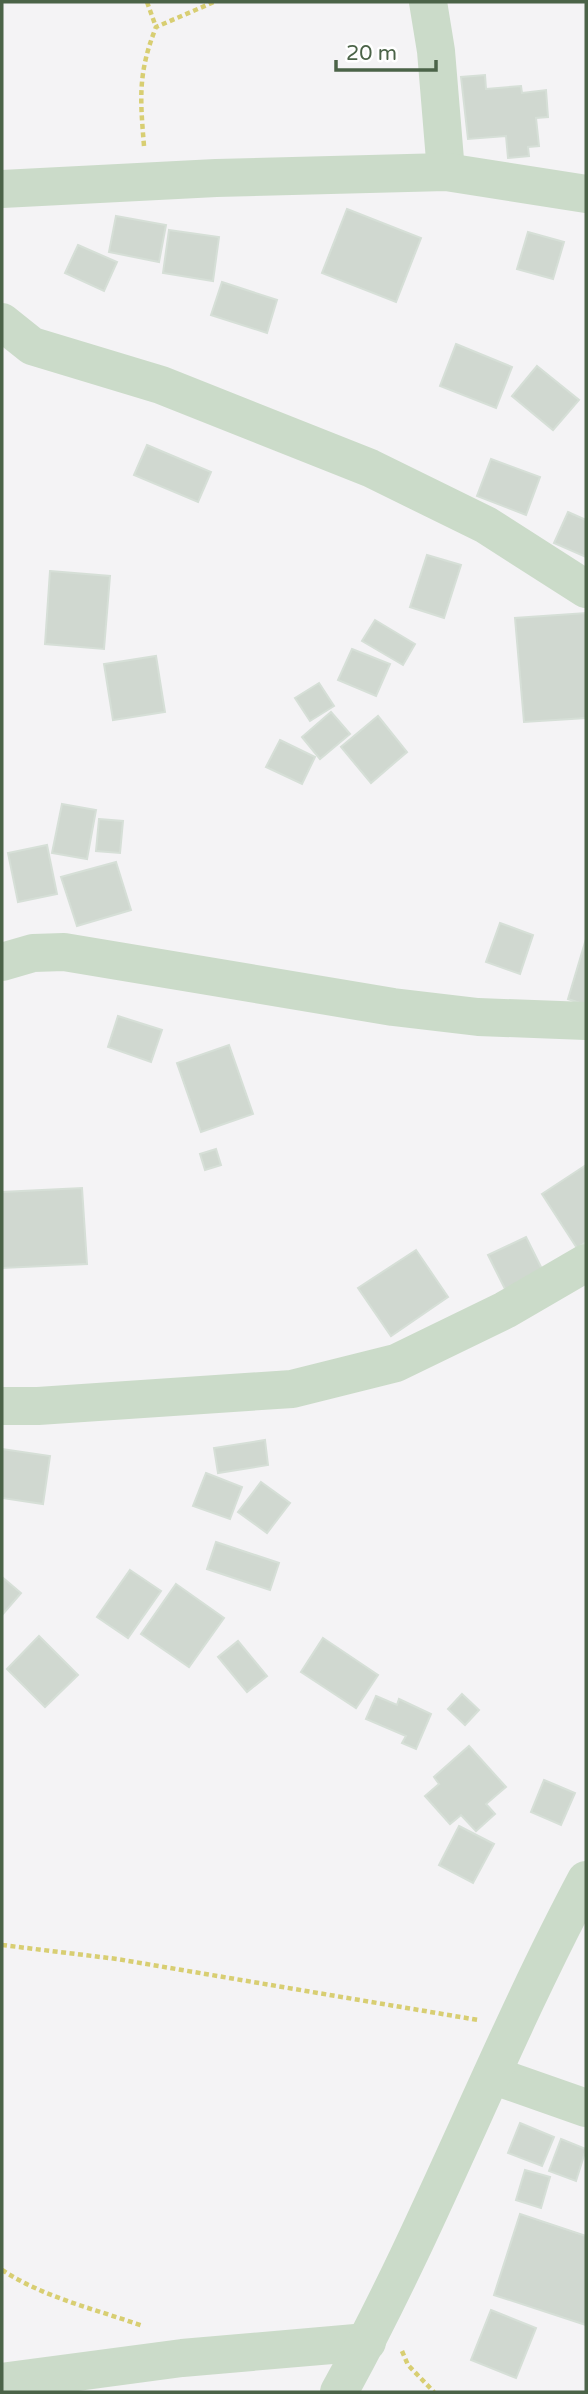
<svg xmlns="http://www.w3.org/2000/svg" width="588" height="2394" font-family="'Varela Round',sans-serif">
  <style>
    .building { fill: #d0d8d0; stroke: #d6dfd7; stroke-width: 2 }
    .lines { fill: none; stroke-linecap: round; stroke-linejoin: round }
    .path { stroke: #d8ce72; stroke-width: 4.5; stroke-dasharray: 5 3.5; stroke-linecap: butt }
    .minor { stroke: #cbdbc9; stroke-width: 38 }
  </style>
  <rect width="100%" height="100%" fill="#f4f3f5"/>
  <g class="building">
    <polygon points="485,75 486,89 521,86 522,93 546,90 548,117 536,118 539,146 528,147 529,156 508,158 506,136 468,139 461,77"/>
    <polygon points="347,209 421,238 396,302 322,273"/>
    <polygon points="116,216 166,225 159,262 109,252"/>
    <polygon points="169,230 219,237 213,281 163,273"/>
    <polygon points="528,232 564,242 553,279 517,269"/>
    <polygon points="78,245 117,262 104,291 65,273"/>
    <polygon points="222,282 277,300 267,333 211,315"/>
    <polygon points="456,344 512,367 496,408 440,386"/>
    <polygon points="537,366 579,400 553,430 512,396"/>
    <polygon points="147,445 211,472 198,502 134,475"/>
    <polygon points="491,459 540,477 526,515 477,496"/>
    <polygon points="568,512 586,520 586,557 554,543"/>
    <polygon points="427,555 461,565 444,618 410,607"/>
    <polygon points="50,571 110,576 104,649 45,644"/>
    <polygon points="586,613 586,718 524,722 515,618"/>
    <polygon points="375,620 415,644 403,665 362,641"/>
    <polygon points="352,649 390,664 376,696 338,680"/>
    <polygon points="156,656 165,712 113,720 104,664"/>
    <polygon points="319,683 334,706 310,721 295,698"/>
    <polygon points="331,712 350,734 320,759 302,737"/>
    <polygon points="378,716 407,752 371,783 341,747"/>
    <polygon points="280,740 315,757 302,784 266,767"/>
    <polygon points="62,804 96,810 87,859 52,853"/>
    <polygon points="99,819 123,821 120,853 96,851"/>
    <polygon points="47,845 57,894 18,902 8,853"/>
    <polygon points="116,862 131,910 77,926 61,877"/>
    <polygon points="500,923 533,935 520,974 486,962"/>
    <polygon points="586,939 586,1005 568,999"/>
    <polygon points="118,1016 162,1030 151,1062 108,1047"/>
    <polygon points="229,1045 253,1114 201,1132 177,1063"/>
    <polygon points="216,1149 221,1165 205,1170 200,1154"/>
    <polygon points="586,1165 586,1242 577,1248 542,1194"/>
    <polygon points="82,1188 87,1264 2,1268 2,1192"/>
    <polygon points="526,1237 547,1279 509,1297 488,1255"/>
    <polygon points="416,1250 448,1297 391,1336 358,1288"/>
    <polygon points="265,1440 268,1465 218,1473 214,1448"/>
    <polygon points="2,1449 50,1456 43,1504 2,1498"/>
    <polygon points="206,1473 242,1487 230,1519 193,1506"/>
    <polygon points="261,1482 290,1503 267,1533 238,1512"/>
    <polygon points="216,1542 279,1563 270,1590 207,1569"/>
    <polygon points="130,1570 161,1591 128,1638 97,1617"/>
    <polygon points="2,1577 21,1593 2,1615"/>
    <polygon points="176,1584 224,1618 189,1667 141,1634"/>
    <polygon points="39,1636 78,1675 45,1707 7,1669"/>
    <polygon points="323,1638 378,1675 356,1708 301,1672"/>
    <polygon points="238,1641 267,1676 247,1692 218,1657"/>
    <polygon points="462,1694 479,1710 465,1725 448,1709"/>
    <polygon points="376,1696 397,1705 399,1699 431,1714 416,1749 402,1743 406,1736 366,1719"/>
    <polygon points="469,1746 506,1787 486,1804 495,1814 476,1831 461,1815 450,1824 425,1796 439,1784 434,1777"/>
    <polygon points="544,1780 575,1793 561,1825 531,1812"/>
    <polygon points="459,1826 494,1844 473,1883 439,1865"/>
    <polygon points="520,2123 554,2137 542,2166 508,2153"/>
    <polygon points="561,2139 586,2149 576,2181 549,2171"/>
    <polygon points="525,2170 550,2177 541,2208 516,2200"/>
    <polygon points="520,2214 586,2236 586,2325 494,2295"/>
    <polygon points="491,2310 536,2328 516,2378 471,2360"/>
  </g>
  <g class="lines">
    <g class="path">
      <polyline points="147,2 156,27"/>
      <path d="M144 146C140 97 138 73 156 27L214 2"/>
      <polyline points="2,1945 117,1959 478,2020"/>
      <path d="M2 2270C45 2298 95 2309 143 2326"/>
      <polyline points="402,2351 408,2365 434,2392"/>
    </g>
    <g class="minor">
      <polyline points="428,2 436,51 446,172"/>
      <polyline points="2,189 216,178 446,172 586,194"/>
      <polyline points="2,322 32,346 161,385 370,468 486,525 586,589"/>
      <polyline points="2,962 33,953 64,952 393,1007 478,1017 586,1021"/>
      <polyline points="2,1406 38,1406 292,1389 396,1363 505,1310 586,1263"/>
      <polyline points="492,2075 586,2108"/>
      <polyline points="2,2382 182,2358 367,2342"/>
      <path d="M339 2392C431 2226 497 2047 586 1880"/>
    </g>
  </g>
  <rect width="588" height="2394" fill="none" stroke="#4b6348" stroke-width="7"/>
  <path d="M336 60v10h100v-10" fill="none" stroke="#4b6348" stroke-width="3.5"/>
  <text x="346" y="60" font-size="21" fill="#4b6348" stroke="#ffffff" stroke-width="5" paint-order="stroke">20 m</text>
</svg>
